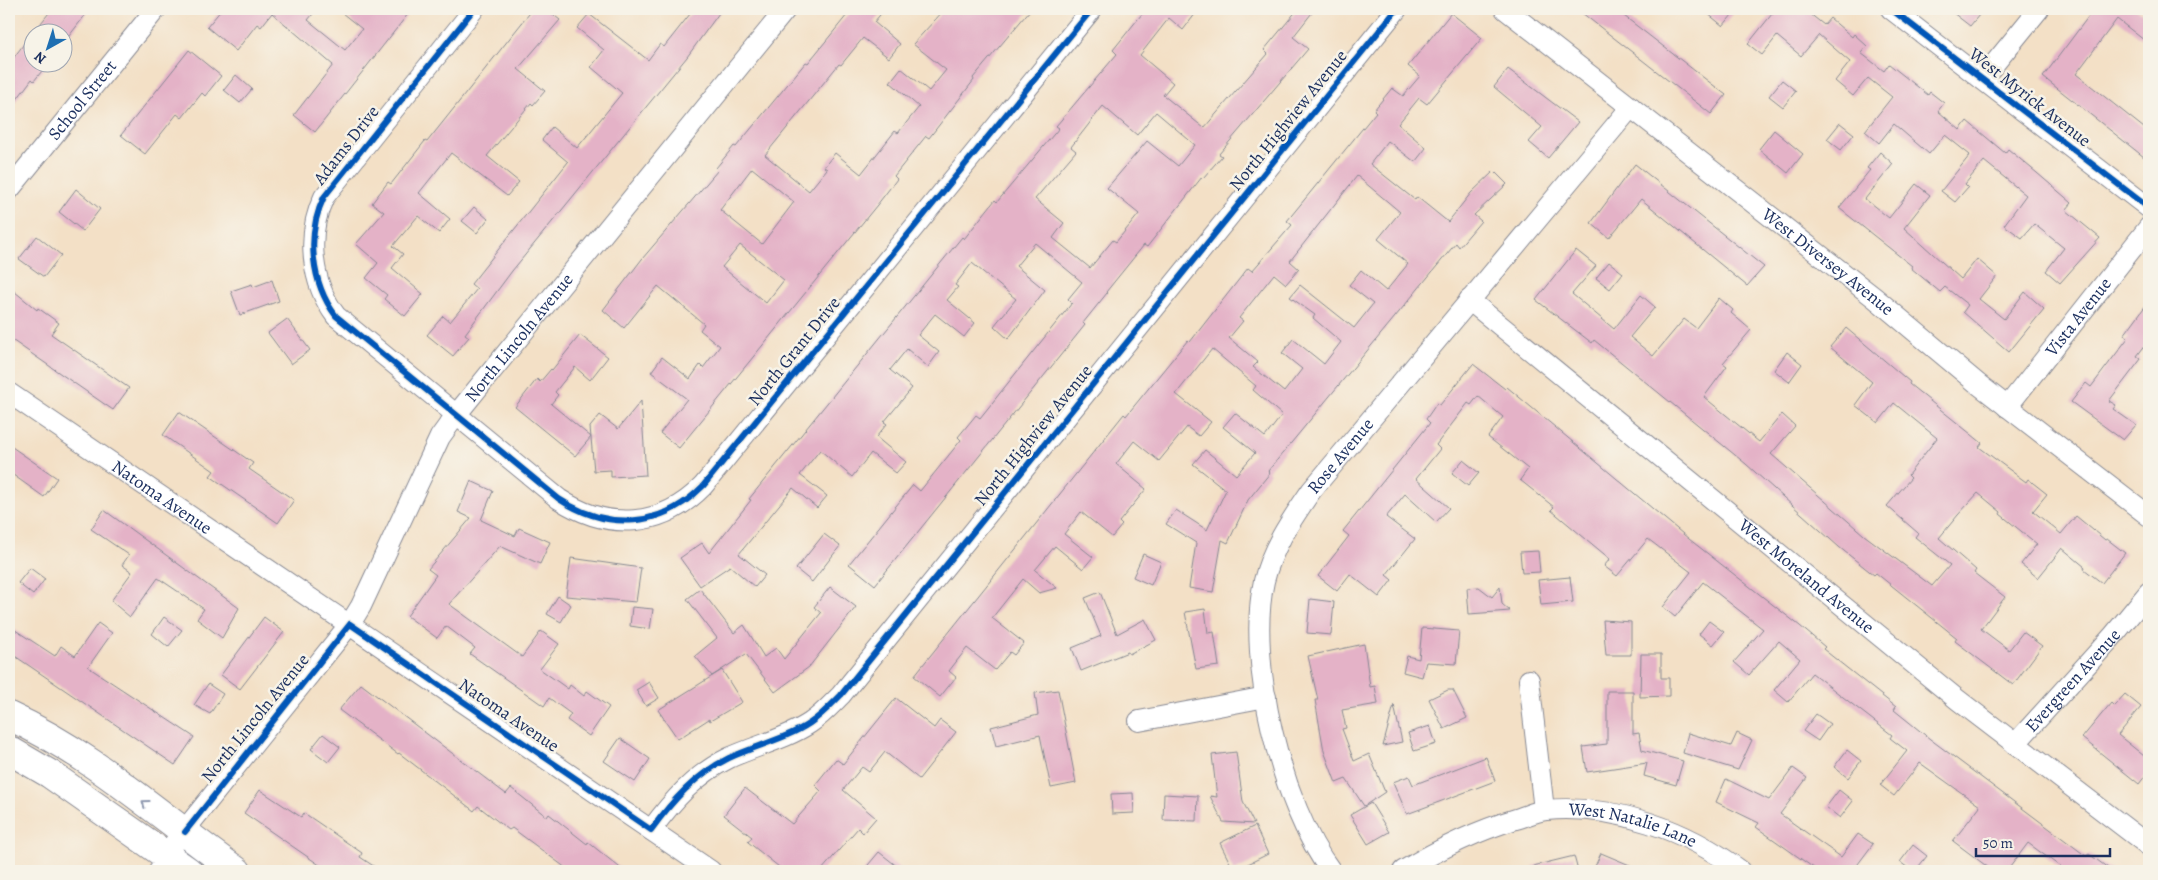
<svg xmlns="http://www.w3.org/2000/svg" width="2158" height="880" font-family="Alegreya,serif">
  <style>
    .building { fill: #e4b2c7; fill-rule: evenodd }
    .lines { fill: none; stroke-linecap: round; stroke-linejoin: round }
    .lane-casing { stroke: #878892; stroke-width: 12 }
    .street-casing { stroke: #878892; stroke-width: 22 }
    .secondary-casing { stroke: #878892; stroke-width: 30 }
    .lane { stroke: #fff; stroke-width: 10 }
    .street { stroke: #fff; stroke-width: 20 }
    .secondary { stroke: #fff; stroke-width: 28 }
    .cycleway-casing { stroke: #f7f3e8; stroke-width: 9 }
    .cycleway { stroke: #0057b8; stroke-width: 6 }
    .oneway { stroke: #8d97ae }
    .labels { text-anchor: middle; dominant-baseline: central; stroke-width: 5; stroke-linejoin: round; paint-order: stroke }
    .street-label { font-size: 18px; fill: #1b2f5e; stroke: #f7f3e8 }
  </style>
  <rect width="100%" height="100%" fill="#f7f3e8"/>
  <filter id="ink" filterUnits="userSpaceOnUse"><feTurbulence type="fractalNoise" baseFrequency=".02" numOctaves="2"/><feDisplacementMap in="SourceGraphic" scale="10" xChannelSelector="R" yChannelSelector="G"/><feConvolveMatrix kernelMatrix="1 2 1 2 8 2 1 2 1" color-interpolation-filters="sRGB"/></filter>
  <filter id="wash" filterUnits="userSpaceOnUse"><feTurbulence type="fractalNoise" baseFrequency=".0096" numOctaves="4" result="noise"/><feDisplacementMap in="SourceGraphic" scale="20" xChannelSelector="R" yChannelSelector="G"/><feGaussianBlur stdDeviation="1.12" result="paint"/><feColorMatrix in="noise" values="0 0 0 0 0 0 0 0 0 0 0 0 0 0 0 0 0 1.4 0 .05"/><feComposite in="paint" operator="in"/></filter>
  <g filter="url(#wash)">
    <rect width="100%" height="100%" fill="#f3e0c6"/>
    <g id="blocks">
      <g class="building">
        <polygon points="52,9 90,9 62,45 62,32 34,32"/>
        <polygon points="222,9 317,9 308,20 345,50 362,29 337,9 412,9 315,132 294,115 333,65 272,13 261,27 257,24 236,51 207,27"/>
        <polygon points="533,9 546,9 560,20 518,69 545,91 533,105 531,103 487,156 519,182 507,196 451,153 419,193 450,219 439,233 418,216 393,246 403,254 392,268 423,294 405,316 384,299 387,295 366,278 378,263 356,244 384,212 372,203 388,182 391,184 425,141 427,142"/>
        <polygon points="694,9 722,9 687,57 512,271 465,334 469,337 453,356 427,335 443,316 450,322 477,289 471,284 568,162 542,140 552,127 577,148 622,93 591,67 604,50 577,28 589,14 648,60 660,44 664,47"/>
        <path d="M852 9H885L874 22 900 44 889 58 863 38 841 65 839 64 765 155 809 191 827 169 824 167 835 153 861 174 895 131 898 133 919 107 890 82 901 68 929 91 946 70 913 44 945 9H1031L973 78 974 80 929 138 926 136 894 176 897 179 877 205 679 448 660 433 687 399 651 372 662 357 690 379 700 365 703 368 720 346 700 330 704 324 658 286 624 328 603 310 642 259 718 170 716 168 734 146 736 147 806 62 808 63ZM752 168 794 202 762 244 720 210ZM740 245 784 280 766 303 722 267Z"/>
        <path d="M1146 9H1199L1183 30 1169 18 1140 55 1173 83 1163 95 1204 128 1268 54 1264 50 1298 9H1315L1293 37 1308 49 1219 154 1222 156 1203 178 1202 177 1147 247 1144 245 1106 292 1107 293 1083 323 1085 325 875 585 849 564 913 485 920 491 961 440 958 437 976 415 980 418 1072 303 1068 299 1082 282 1035 243 1016 266 1045 290 1008 339 994 326 1016 299 972 263 955 285 958 287 947 300 975 323 964 337 935 314 918 335 939 352 928 367 907 349 890 370 912 388 884 422 887 424 876 437 906 462 896 473 871 453 852 477 820 450 800 475 827 496 817 508 793 488 739 554 765 575 755 587 730 566 700 586 680 558 702 543 709 553 751 500 749 499 962 237 964 239 995 200 997 202 1059 128 1056 126 1117 54 1113 50ZM1103 106 1137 135 1156 112 1195 145 1178 166 1147 141 1119 174 1107 188 1139 214 1116 242 1113 240 1090 268 1053 238 1064 223 1035 199 1076 151 1071 147Z"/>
        <polygon points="1577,9 1615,9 1726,95 1711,114"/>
        <polygon points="1702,9 1737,9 1723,26"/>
        <polygon points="1776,9 1804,9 1824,25 1830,18 1852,37 1854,34 1867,46 1861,53 1884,71 1889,64 1928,95 1930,92 1944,103 1938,111 1960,130 1967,121 2005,153 2008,149 2037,173 2072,203 2066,210 2100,238 2060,283 2046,271 2064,248 2034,224 2022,238 2004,225 2026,195 1984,161 1965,184 1968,187 1955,202 1941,191 1970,155 1945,135 1929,154 1894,124 1879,143 1865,131 1892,97 1868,78 1853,96 1835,81 1850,62 1819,35 1801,56 1777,36 1762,55 1748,44"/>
        <polygon points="1948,9 1984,9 1970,26"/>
        <polygon points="2094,9 2137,9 2149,18 2149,44 2117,19 2076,74 2149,132 2149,161 2043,77"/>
        <path d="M1451 13 1482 38 1427 104 1419 98 1398 124 1426 148 1415 162 1388 141 1370 164 1415 200 1417 197 1448 222 1471 193 1494 171 1507 184 1474 215 1481 221 1459 247 1456 243 1268 471 1270 473 1248 500 1228 543 1222 540 1213 592 1189 588 1196 543 1166 524 1176 510 1207 530 1226 490 1193 464 1205 450 1236 475 1255 453 1223 427 1235 413 1265 437 1282 415 1253 390 1256 386 1212 349 1176 394 1211 422 1199 436 1187 427 1159 461 1134 441 1116 464 1146 489 1119 522 1122 525 1112 537 1081 512 1064 534 1093 557 1083 569 1055 546 1035 570 1057 588 1039 593 1023 579 992 618 1024 643 1014 655 1010 652 995 670 967 648 949 671 956 677 940 697 914 676 1124 414 1126 416 1188 340 1190 342 1248 268 1252 271 1292 225 1287 221 1376 112 1374 110 1392 88 1403 96 1420 76 1408 66ZM1357 176 1400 212 1378 239 1408 264 1386 291 1361 270 1349 285 1373 304 1354 328 1300 285 1290 297 1315 315 1313 318 1341 342 1324 364 1293 339 1282 353 1302 369 1284 392 1253 367 1258 362 1229 338 1243 321 1239 318 1274 274 1286 284 1299 269 1290 261Z"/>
        <polygon points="32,33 32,62 49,62 34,81 32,79 9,110 9,64"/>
        <polygon points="189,50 221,76 205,96 202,93 182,118 177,114 145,154 121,135"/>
        <polygon points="1508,69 1578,122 1548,158 1529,142 1542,127 1494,87"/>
        <polygon points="236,75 252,89 240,103 224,90"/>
        <polygon points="1782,80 1796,91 1783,107 1769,96"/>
        <polygon points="1840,123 1854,134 1841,150 1827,139"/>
        <polygon points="1774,130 1803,154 1788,173 1759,149"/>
        <polygon points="1880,152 1893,164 1865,199 1889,218 1916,184 1930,195 1904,228 1961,279 1977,259 1997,276 1979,299 2004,319 2025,292 2044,309 2009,352 1963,312 1968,305 1945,287 1940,292 1911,268 1912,266 1839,208 1870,170 1867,168"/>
        <polygon points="1635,164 1764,267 1747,286 1641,199 1609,238 1591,223"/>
        <polygon points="76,189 100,209 83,231 59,212"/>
        <polygon points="474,207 488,219 477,233 462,221"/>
        <polygon points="37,236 61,255 44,277 19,259"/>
        <polygon points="1576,250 1596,266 1572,294 1614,329 1641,295 1655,307 1630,337 1653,356 1684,319 1696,328 1719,298 1733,310 1731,313 1751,330 1723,363 1727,366 1704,397 1759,442 1782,414 1795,426 1771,454 1864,535 1932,586 1950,565 1915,537 1918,533 1887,506 1911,478 1908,475 1937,438 1894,403 1878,423 1855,405 1872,382 1830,347 1846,328 1910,382 1909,384 1982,443 1979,447 2026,482 2028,479 2047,494 2033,511 2061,534 2076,516 2105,540 2107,539 2125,553 2102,583 2084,569 2085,567 2062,548 2038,578 2021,564 2037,544 2000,514 2001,512 1978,493 1958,515 1939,538 1976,570 1974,573 2005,597 1981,629 2009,650 2023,632 2042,646 2013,685 1955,641 1957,638 1876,573 1874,575 1839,547 1746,464 1594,340 1592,343 1536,300"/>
        <polygon points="1609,262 1623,273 1610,289 1596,278"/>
        <polygon points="272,280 279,301 240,315 231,291 252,284 253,287"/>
        <polygon points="9,287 37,310 38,308 59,323 51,334 129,388 113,410 9,338"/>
        <polygon points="2149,301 2149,340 2137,356 2141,359 2109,401 2116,405 2113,409 2136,425 2123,440 2071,402 2086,383 2091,387 2128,338 2124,335"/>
        <polygon points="287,319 310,350 291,364 268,333"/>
        <polygon points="580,335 608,357 590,380 575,367 555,392 558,395 551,404 591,437 575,456 515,407 537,379 540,382 551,369 552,370"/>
        <polygon points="1787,352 1802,364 1789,382 1774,370"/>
        <polygon points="1473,364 1505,389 1507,387 1689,539 1800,626 1825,647 1823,649 1896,707 1894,710 1930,739 2086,856 2089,854 2112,871 2066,871 2028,843 2007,871 1993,871 1953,841 1980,806 1920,763 1894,796 1880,785 1907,751 1890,738 1892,735 1812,673 1788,702 1774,690 1800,659 1779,641 1749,675 1734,662 1763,629 1703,582 1675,617 1663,607 1691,572 1648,539 1617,576 1604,566 1610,559 1551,510 1554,507 1520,480 1528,469 1488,437 1503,417 1478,396 1471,405 1468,403 1436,445 1440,449 1416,479 1449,508 1436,522 1405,494 1386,517 1415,539 1386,575 1392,580 1379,597 1350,574 1337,591 1318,576 1349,536 1343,531 1430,423 1426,419 1437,403 1440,405"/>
        <polygon points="641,401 646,475 611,477 611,470 594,471 590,427 600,415 618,429"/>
        <polygon points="179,412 253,463 249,469 294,500 278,523 210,476 214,471 163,435"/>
        <polygon points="9,445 57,478 44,497 9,472"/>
        <polygon points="1463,460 1479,473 1468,486 1452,473"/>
        <polygon points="471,481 493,491 481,520 515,536 519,528 550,542 540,564 500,546 449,604 522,657 541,631 559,644 540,669 568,689 570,685 584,696 587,691 609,707 589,736 567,720 571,714 549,698 544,706 470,654 475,648 446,626 437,638 407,616 436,575 428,569 471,518 458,512"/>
        <polygon points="104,510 239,608 222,638 197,619 204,609 158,578 130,617 111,601 132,572 122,565 129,555 91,529"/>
        <polygon points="824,534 840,546 812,582 796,569"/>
        <polygon points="1538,551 1540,572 1522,573 1520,552"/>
        <polygon points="1143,554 1161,562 1151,585 1133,577"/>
        <polygon points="571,558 641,568 636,602 566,596"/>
        <polygon points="30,568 45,579 33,595 18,583"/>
        <polygon points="1570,577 1573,602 1541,605 1538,580"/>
        <polygon points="830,587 856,607 809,667 775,692 746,654 712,676 695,656 717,638 687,599 700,589 734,633 744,625 764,657 776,648 784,659 821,613 814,607"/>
        <polygon points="1479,587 1492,597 1500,587 1502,604 1510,611 1469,614 1467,588"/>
        <polygon points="1100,592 1117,634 1145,619 1156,640 1129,654 1128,652 1081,671 1072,648 1101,636 1085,598"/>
        <polygon points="558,596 571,605 561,622 547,614"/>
        <polygon points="1310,599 1334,602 1331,635 1307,633"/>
        <polygon points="632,607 653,609 650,629 630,626"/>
        <polygon points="1205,609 1208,633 1214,632 1219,666 1196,669 1185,612"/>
        <polygon points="164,617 182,630 168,647 152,634"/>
        <polygon points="264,617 284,632 240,689 221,675"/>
        <polygon points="1603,620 1631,622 1631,655 1606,655"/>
        <polygon points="1709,621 1724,632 1713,645 1699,634"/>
        <polygon points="98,623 112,633 88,667 194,737 175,765 9,652 9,626 55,656 61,646 75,656"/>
        <polygon points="1422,628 1459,631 1456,664 1426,662 1422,677 1403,672 1407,656 1419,659"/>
        <polygon points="1364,644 1370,687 1375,686 1378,704 1342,710 1346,728 1342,729 1354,761 1369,754 1385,792 1364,806 1346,779 1336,783 1324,751 1315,700 1318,700 1308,656"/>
        <polygon points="1641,654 1661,654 1661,678 1669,678 1669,696 1640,697"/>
        <polygon points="722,670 742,702 710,721 709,719 678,739 658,710"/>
        <polygon points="649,682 659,698 646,706 636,690"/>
        <polygon points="208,684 223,694 210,714 194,705"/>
        <polygon points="361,684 506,794 511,788 547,817 549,814 587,844 588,842 624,871 570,871 512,828 509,830 478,806 474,811 399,753 398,754 339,710"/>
        <polygon points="1058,690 1076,783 1051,788 1040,735 996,746 991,727 1038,715 1035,693"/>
        <polygon points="1448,690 1453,690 1467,718 1444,729 1429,699"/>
        <polygon points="1607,691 1633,691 1633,734 1639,733 1642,750 1683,761 1676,785 1644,776 1647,763 1587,772 1583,747 1607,744"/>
        <polygon points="2125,694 2141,707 2118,735 2149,760 2149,771 2139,784 2082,738 2111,703 2114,706"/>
        <polygon points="896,698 934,728 940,720 956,732 919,779 885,752 869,772 862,767 843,790 876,818 863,833 858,828 821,871 784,871 748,842 752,837 724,815 745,788 792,824 821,791 815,785 836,759 843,764"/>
        <polygon points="1394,705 1402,742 1383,746"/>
        <polygon points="1816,714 1830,724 1818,741 1803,731"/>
        <polygon points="1430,726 1436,744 1414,751 1408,733"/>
        <polygon points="1688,733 1731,746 1737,733 1752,740 1738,770 1683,753"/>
        <polygon points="323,734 340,747 328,762 311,749"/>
        <polygon points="620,738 650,759 635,782 604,761"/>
        <polygon points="1847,750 1861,761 1848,778 1834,767"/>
        <polygon points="1236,752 1243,802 1254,824 1223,822 1210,796 1217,797 1212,755"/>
        <polygon points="1486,757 1495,781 1407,814 1393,782 1409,776 1413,785"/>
        <polygon points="1793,768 1807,778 1780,814 1841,857 1858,834 1873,844 1855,868 1859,871 1818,871 1756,827 1759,823 1716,802 1726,779 1769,800"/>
        <polygon points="260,790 301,817 304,813 326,828 362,853 360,857 381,871 329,871 321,866 244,813"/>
        <polygon points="1839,790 1853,801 1840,818 1826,807"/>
        <polygon points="1133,793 1134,813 1112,814 1111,794"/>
        <polygon points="1164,794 1198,796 1197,821 1163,820"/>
        <polygon points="1371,803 1389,832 1368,844 1350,815"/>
        <polygon points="1255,826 1268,854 1234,871 1220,843"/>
        <polygon points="1913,845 1927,856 1915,871 1912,871 1900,862"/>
        <polygon points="879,852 903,871 863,871"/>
        <polygon points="1601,853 1644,871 1593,871"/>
        <polygon points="1574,856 1578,871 1534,871 1533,866"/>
      </g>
    </g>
  </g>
  <g filter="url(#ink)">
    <use href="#blocks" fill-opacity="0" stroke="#878892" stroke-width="1"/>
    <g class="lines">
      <defs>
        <polyline id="lane" points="153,871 164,856"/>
        <g id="street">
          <path d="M474 9 324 197C306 234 311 283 336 316L559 499C608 531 662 528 703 486L1092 9"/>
          <path id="s1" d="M1505 9 1875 298 1978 384 2149 516"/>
          <polyline points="1891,9 2149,208"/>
          <polyline points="1982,79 2039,9"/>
          <path id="s2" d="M9 190 156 9"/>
          <path id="s3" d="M1469 300 1958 700 2149 846"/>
          <path id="s4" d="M9 393 711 871"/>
          <path id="s5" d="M2007 407 2149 227"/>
          <polyline points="1529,680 1544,810"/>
          <polyline points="1139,721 1266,697"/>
          <path id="s6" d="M2015 744 2112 637 2149 592"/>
          <path d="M651 830C672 801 696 774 729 758 755 746 786 739 810 723 822 715 831 705 841 695L1397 9"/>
          <path id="s7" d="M164 856 350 624 361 606 440 437 456 415 786 9"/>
          <path id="s8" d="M1331 871C1282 807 1246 661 1264 581 1272 547 1292 519 1311 491L1631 107"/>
          <path id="s9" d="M1403 871C1439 849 1476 831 1516 819 1526 816 1536 811 1546 810 1615 804 1687 830 1741 871"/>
        </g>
        <g id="secondary">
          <path d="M9 716C93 754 162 818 237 871"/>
          <polyline points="9,750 50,774 188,871"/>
        </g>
      </defs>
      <use href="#lane" class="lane-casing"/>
      <use href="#street" class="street-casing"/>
      <use href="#secondary" class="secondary-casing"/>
      <use href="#lane" class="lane"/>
      <use href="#street" class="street"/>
      <use href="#secondary" class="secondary"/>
      <defs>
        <g id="cycleway">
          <path d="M474 9 324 197C306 234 311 283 336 316L559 499C608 531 662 528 703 486L1092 9"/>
          <polyline points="1891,9 2149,208"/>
          <path d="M185 832 350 624 651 830C672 801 696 774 729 758 755 746 786 739 810 723 822 715 831 705 841 695L1397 9"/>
        </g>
      </defs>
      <use href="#cycleway" class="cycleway-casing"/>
      <use href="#cycleway" class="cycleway"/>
    </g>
    <defs><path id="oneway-chevron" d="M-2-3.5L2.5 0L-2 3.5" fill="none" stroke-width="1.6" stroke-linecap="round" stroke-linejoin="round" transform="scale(1.25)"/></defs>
    <use class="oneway" href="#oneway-chevron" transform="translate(145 803) rotate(-144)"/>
  </g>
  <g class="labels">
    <g class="street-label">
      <text transform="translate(2030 97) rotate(38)">West Myrick Avenue</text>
      <text stroke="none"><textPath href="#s2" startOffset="116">School Street</textPath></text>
      <text transform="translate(1288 120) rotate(-51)">North Highview Avenue</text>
      <text transform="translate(346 145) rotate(-52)">Adams Drive</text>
      <text stroke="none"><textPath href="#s1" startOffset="410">West Diversey Avenue</textPath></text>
      <text stroke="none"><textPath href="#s5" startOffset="115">Vista Avenue</textPath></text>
      <text stroke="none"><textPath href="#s7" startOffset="632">North Lincoln Avenue</textPath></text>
      <text transform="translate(794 351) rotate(-51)">North Grant Drive</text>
      <text transform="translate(1033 435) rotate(-51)">North Highview Avenue</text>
      <text stroke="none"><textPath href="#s8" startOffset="452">Rose Avenue</textPath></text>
      <text stroke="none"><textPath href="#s4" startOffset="185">Natoma Avenue</textPath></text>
      <text stroke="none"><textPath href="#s3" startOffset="436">West Moreland Avenue</textPath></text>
      <text stroke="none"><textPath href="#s6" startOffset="86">Evergreen Avenue</textPath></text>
      <text transform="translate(509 715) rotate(34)">Natoma Avenue</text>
      <text transform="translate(255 718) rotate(-51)">North Lincoln Avenue</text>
      <text stroke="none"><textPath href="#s9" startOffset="245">West Natalie Lane</textPath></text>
    </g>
  </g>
  <rect width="2158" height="880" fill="none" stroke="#f7f3e8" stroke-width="30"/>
  <g transform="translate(48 48) rotate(219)"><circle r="24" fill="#f7f3e8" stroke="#9fa5b1"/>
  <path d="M0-4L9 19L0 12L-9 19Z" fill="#1f6fb2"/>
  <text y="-8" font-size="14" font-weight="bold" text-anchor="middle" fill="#1b2f5e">N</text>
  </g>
  <path d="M1976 848v8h134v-8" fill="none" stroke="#1b2f5e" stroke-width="2.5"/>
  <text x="1983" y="848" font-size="15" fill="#1b2f5e" stroke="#f7f3e8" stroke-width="4" paint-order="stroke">50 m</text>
</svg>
